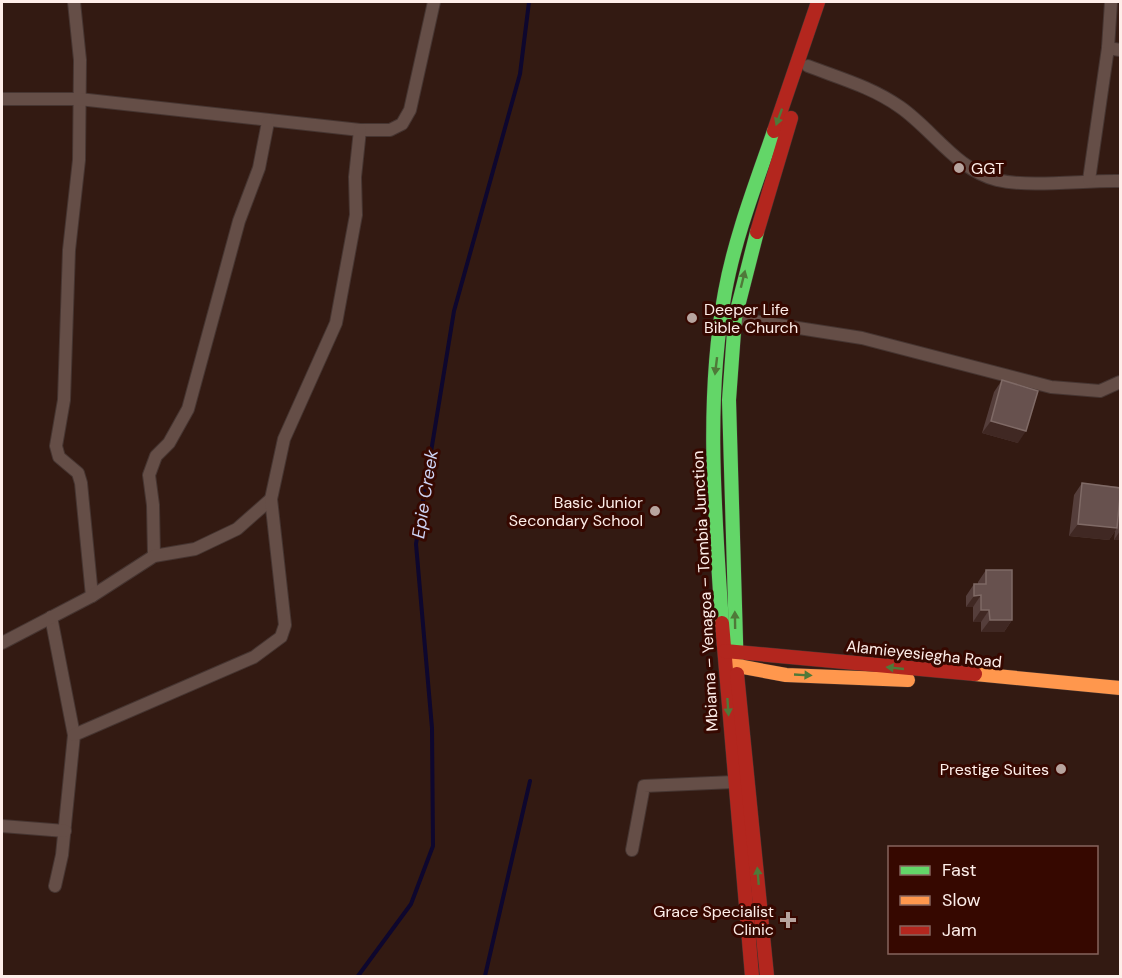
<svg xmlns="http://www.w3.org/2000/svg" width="1122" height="978" font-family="'DM Sans',sans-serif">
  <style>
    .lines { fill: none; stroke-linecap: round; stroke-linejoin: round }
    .stream { stroke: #0e072e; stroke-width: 4 }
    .street-casing { stroke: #463531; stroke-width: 14 }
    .fast-casing { stroke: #463531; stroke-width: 15 }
    .slow-casing { stroke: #463531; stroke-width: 15 }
    .jam-casing { stroke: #463531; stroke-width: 15 }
    .street { stroke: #654e47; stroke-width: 12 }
    .fast { stroke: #63d668; stroke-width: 14 }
    .slow { stroke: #ff974d; stroke-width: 14 }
    .jam { stroke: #b3261e; stroke-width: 14 }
    .wall { fill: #553e3b }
    .shaded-wall { fill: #402823 }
    .building { fill: #67514e; stroke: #7f6a66; stroke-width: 1.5 }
    .oneway { fill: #4f7939 }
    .poi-dot { fill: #b7a49e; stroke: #360800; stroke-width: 2 }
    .labels { text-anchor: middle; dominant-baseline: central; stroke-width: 6; stroke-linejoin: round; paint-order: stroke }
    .poi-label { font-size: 16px; fill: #feeee9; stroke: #360800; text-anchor: end }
    .street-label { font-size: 16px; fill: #feeee9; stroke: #360800 }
    .water-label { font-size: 18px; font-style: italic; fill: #cfd4f5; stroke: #360800 }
  </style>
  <rect width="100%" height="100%" fill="#331a12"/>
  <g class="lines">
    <g class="stream">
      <polyline points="358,976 411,904 433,846 432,728 416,544 454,311 520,74 529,2"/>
      <polyline points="485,976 530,781"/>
    </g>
    <defs>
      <g id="street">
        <polyline points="74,2 80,60 79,160 69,250 64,400 56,446 59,457 78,473 81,483 92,596"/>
        <polyline points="1108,48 1120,50"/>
        <path d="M808 66C839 78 872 87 900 107 932 129 957 170 997 180 1032 188 1084 180 1120 181"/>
        <polyline points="2,99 79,99 360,130 390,130 402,124 410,110 434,2"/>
        <polyline points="1089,180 1108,48 1111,2"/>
        <polyline points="735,318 862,338 1051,387 1100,391 1120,382"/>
        <polyline points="154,556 153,505 149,475 156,456 169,443 188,409 239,221 259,168 268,122"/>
        <polyline points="51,617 74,735 62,855 55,886"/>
        <polyline points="2,643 92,596 154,556 195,549 237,529 271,499"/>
        <polyline points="74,735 254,657 281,637 285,625 271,499 284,439 336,323 356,215 355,177 360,130"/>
        <polyline points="2,826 65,831"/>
        <polyline points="632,850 644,786 734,782"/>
      </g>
      <g id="fast">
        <path d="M722 623C715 514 705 400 725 292 735 237 756 183 774 131"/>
        <polyline points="737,674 729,400 735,318 757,232"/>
      </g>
      <g id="slow">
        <polyline points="727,664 786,675 908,680"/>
        <polyline points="975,674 1120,688"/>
      </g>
      <g id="jam">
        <polyline points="774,131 818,2"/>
        <polyline points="757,232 791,118"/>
        <polyline points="722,623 752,976"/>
        <polyline points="725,651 975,674"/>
        <polyline points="737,674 767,976"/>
      </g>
    </defs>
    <use href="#street" class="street-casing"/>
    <use href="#fast" class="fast-casing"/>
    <use href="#slow" class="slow-casing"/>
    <use href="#jam" class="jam-casing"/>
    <use href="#street" class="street"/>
    <use href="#fast" class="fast"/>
    <use href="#slow" class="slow"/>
    <use href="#jam" class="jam"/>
  </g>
  <g class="wall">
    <polygon points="1002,380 1018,443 982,433 994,392"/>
    <polygon points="1082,483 1120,487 1120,540 1114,540 1115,531 1109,540 1069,536 1074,495"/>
    <polygon points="986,570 1012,620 1004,632 981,632 981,622 973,622 973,607 966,607 966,596 974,584 978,584 978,582"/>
  </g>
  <g class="shaded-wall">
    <polygon points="991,421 1026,431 1018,443 982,433"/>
    <polygon points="1078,524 1117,528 1109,540 1069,536"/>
    <polygon points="1120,531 1120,540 1114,540"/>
    <polygon points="981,595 973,607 966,607 974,596"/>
    <polygon points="981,610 989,610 981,622 973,622"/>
    <polygon points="990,620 1012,620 1004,632 981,632"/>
  </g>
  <g class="building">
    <polygon points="1002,380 1038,391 1026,431 991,421"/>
    <polygon points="1082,483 1120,488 1120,496 1117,528 1078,524"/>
    <polygon points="986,570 1012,570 1012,620 990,620 989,610 981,610 981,595 974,596 974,584 986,584"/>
  </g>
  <defs><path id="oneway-solid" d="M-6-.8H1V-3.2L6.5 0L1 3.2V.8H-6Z" transform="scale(1.5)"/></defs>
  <g class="oneway">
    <use href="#oneway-solid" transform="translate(779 117) rotate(110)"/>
    <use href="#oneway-solid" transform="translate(743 279) rotate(-76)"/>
    <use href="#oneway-solid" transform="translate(716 366) rotate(97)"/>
    <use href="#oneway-solid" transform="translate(735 620) rotate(-91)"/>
    <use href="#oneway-solid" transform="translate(895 668) rotate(-174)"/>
    <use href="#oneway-solid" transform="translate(803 675) rotate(3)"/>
    <use href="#oneway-solid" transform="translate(728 707) rotate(86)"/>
    <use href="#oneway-solid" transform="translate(758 876) rotate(-95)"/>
  </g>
  <g class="poi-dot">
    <circle cx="959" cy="168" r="6"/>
    <circle cx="692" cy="318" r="6"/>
    <circle cx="655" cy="511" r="6"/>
    <circle cx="1061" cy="769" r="6"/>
    <path d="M785 911h6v6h6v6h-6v6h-6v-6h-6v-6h6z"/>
  </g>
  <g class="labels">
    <g class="poi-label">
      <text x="971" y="168" text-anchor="start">GGT</text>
      <text x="704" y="309" text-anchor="start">Deeper Life<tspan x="704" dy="18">Bible Church</tspan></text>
      <text x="643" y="502">Basic Junior<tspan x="643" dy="18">Secondary School</tspan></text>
      <text x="1049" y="769">Prestige Suites</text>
      <text x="774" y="911">Grace Specialist<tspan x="774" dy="18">Clinic</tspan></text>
    </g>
    <g class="street-label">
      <text transform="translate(705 591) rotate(-93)">Mbiama – Yenagoa – Tombia Junction</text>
      <text transform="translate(924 654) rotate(6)">Alamieyesiegha Road</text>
    </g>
    <g class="water-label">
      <text transform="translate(425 494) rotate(-81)">Epie Creek</text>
    </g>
  </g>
  <rect width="1122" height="978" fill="none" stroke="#feeee9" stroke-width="6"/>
  <rect x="888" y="846" width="210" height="108" fill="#360800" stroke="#86645d" stroke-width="1.5"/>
  <rect x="900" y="866" width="30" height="9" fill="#63d668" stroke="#86645d" stroke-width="1.5"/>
  <text x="942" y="876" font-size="18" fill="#feeee9">Fast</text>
  <rect x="900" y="896" width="30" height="9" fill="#ff974d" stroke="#86645d" stroke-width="1.5"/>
  <text x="942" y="906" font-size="18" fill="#feeee9">Slow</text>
  <rect x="900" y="926" width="30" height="9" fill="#b3261e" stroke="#86645d" stroke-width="1.5"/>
  <text x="942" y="936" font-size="18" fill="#feeee9">Jam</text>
</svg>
